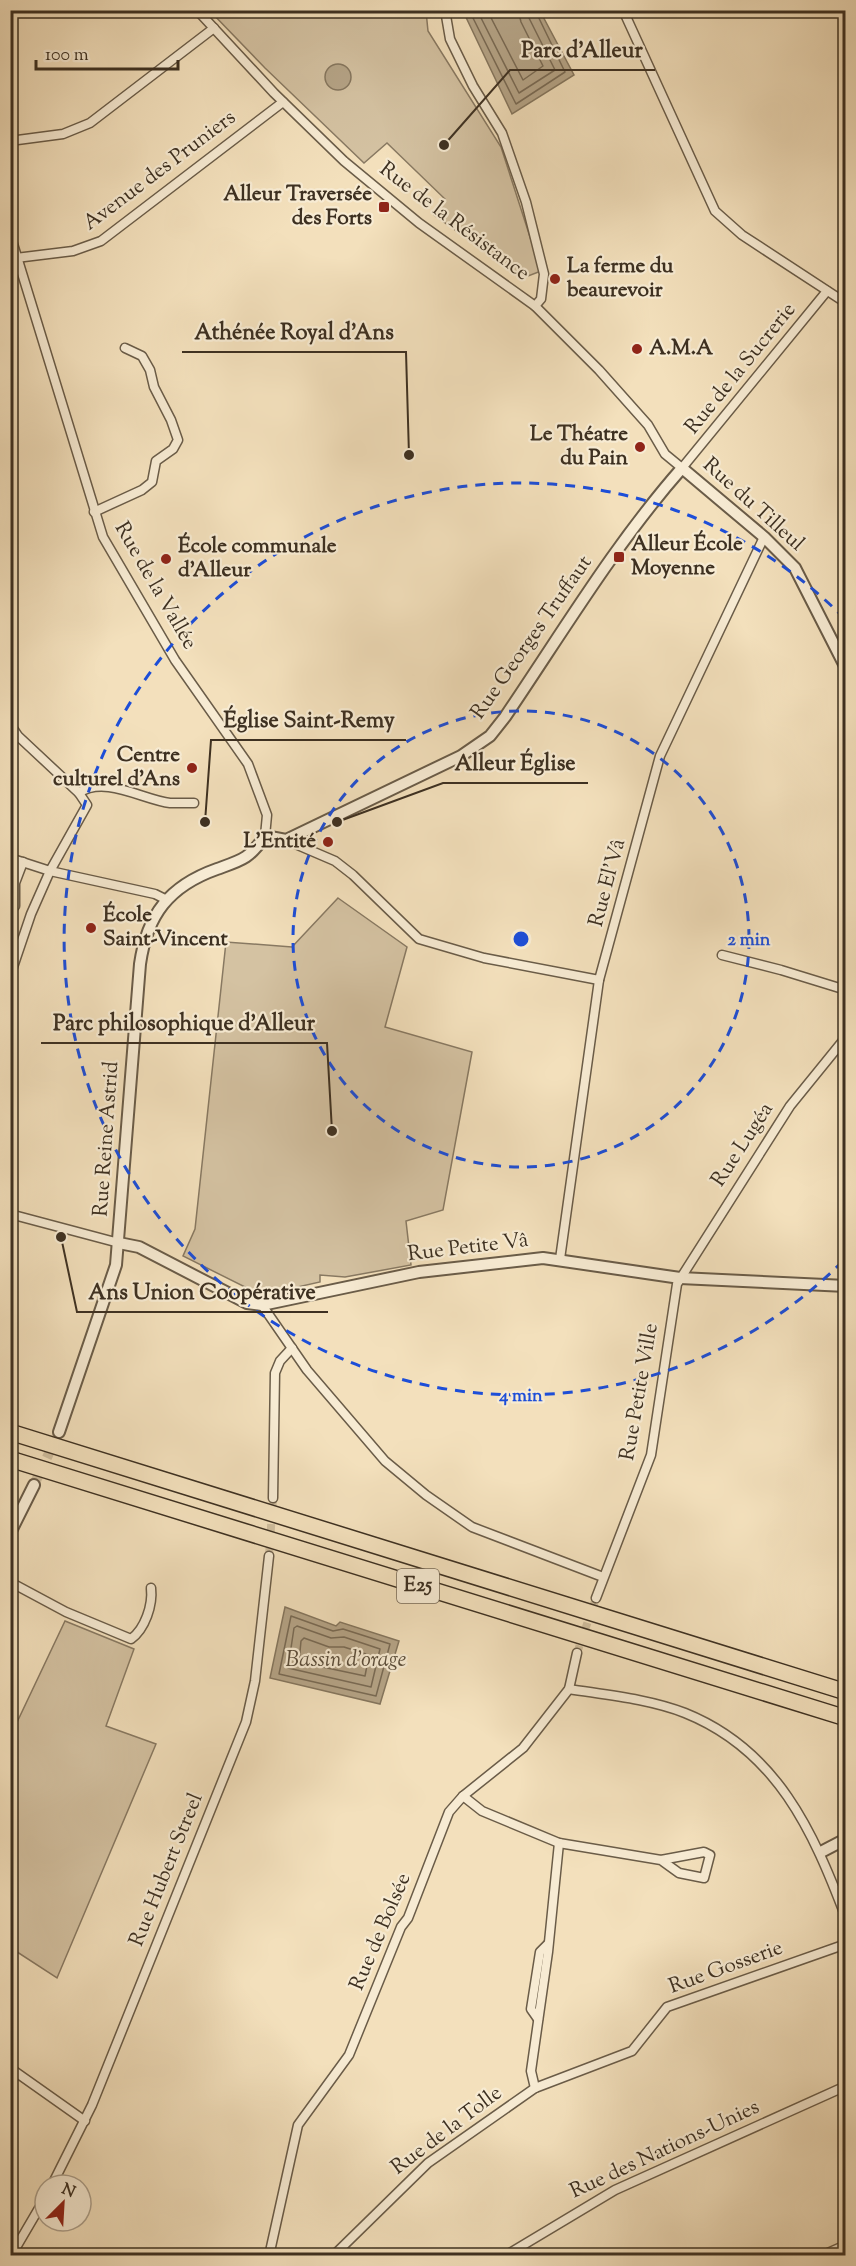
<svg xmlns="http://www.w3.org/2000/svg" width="856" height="2266" font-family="'Sorts Mill Goudy',serif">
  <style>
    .green { fill: #d4c2a2; stroke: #887962; stroke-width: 1.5 }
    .water { fill: #b5a487; stroke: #85765e; stroke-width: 1.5 }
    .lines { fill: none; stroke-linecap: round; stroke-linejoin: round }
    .shore { stroke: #796a54; stroke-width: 1.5 }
    .minor-tunnel { stroke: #cfbd9d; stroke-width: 8; stroke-dasharray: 8 4; stroke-linecap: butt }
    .tertiary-tunnel { stroke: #cfbd9d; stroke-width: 10; stroke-dasharray: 10 5; stroke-linecap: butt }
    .minor-casing { stroke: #6a5c48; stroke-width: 11 }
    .tertiary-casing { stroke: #6a5c48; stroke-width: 14 }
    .motorway-casing { stroke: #3d3021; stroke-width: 18 }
    .minor { stroke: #f7ebd3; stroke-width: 8 }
    .tertiary { stroke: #f7ebd3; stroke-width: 10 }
    .motorway { stroke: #f3e0bc; stroke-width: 15 }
    .ring { fill: none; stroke: #1d4ed8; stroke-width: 3; stroke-dasharray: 10 8 }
    .poi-dot { fill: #8f2418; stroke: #f7ebd3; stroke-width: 2 }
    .labels { text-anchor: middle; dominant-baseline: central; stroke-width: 4.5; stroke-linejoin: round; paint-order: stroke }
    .shield { fill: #f7ebd3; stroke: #756856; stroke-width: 1.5 }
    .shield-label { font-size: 20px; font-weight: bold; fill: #3d3021 }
    .street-label { font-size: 21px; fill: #3d3021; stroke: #f7ebd3 }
    .poi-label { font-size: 21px; font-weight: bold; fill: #3d3021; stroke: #f7ebd3; text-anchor: start }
    .water-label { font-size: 22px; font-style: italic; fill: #5b4d3a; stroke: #f7ebd3 }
    .centre { fill: #1d4ed8; stroke: #f7ebd3; stroke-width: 3 }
    .ring-label { font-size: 18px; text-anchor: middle; font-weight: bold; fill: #1d4ed8; stroke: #f7ebd3; stroke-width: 4.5; stroke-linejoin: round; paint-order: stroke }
    .leader { fill: none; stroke: #3d3021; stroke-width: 2 }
    .callout-dot { fill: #3d3021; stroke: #f7ebd3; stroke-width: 2 }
    .callout-label { font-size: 22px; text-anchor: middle; font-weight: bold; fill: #3d3021; stroke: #f7ebd3; stroke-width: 4.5; stroke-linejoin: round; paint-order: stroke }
  </style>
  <rect width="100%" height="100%" fill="#f3e0bc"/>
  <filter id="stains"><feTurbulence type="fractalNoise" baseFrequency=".00333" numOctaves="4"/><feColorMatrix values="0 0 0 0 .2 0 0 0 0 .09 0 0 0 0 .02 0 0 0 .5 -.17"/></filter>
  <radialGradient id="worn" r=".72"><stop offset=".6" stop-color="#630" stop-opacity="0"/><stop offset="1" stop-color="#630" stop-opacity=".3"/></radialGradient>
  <g class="green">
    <polygon points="210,11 426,11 428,31 501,147 541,271 523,278 434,215 445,199 387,143 364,163 265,68"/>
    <polygon points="338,898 407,947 385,1027 472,1052 443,1210 406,1221 411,1265 345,1277 320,1275 320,1282 271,1293 255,1292 183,1256 195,1229 226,942 292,947"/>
    <polygon points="65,1621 134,1649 106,1726 156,1744 57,1978 11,1948 11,1735"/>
  </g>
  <g class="water">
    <polygon points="463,11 540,11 574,75 512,114"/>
    <circle cx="338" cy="77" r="13"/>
    <polygon points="285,1607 336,1626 340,1622 399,1641 380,1704 270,1678"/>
  </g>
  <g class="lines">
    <g class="shore">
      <polyline points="469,10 516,104 565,72 535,10"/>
      <polyline points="477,10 519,93 555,70 529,18 527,10"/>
      <polyline points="487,10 523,80 543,66 521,22 518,10"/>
      <polygon points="291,1616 333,1631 343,1629 390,1644 376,1696 279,1674"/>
      <polygon points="297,1626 331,1638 344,1637 380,1649 371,1687 288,1668 294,1628"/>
      <polygon points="304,1638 329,1647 344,1647 369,1655 365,1676 299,1662 301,1641"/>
    </g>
    <g class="minor-tunnel">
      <polyline points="269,1556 273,1498"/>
      <polyline points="577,1653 596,1598"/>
    </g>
    <polyline class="tertiary-tunnel" points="34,1485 59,1432"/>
    <defs>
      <g id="minor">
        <polyline points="197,10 274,93 344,161 419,223 535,306 599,370 648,425 665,454 682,468 827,291"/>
        <polyline points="445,10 450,39 473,86 502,133 526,202 544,274 541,299 535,306"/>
        <polyline points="623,10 715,211 742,235 846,303"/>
        <polyline points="10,141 63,134 90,123 214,28"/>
        <polyline points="10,234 103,537 175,660 248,764 267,815 265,836"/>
        <polyline points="16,258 73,251 101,241 283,102"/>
        <polyline points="94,512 142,490 152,482 156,461 173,449 178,440 171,420 154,387 150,370 142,356 125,348"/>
        <polyline points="10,724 18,736 79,793 87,805 50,871 31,914 10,976"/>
        <path d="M79 793C104 775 144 800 170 803 178 803 186 803 194 803"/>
        <polyline points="286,840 335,861 353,875 419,939 484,958 599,980"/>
        <polyline points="10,858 50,871 155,894 165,899"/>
        <polyline points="15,906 15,883 23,862"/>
        <polyline points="722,955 781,970 846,990"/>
        <polyline points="10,1214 119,1243"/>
        <polyline points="560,1259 599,980 660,756 764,537"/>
        <polyline points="262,1305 307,1370 385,1461 426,1495 472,1527 603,1577"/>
        <polyline points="273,1498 275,1373 280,1361 292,1348"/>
        <path d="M10 1582 66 1612 131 1639C145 1629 153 1605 151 1588"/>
        <polyline points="596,1598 651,1455 677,1284 790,1106 846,1037"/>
        <path d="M569 1689C607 1695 649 1699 685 1713 777 1750 813 1831 846 1918"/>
        <polyline points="463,1796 482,1811 559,1843 661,1860 679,1873 704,1878 710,1855 704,1852 661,1860"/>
        <polyline points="538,2019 531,2009 540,1952 548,1944"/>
        <polyline points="10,2068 85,2121"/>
        <polyline points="535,2088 531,2071 548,1952 559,1843"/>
        <polyline points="52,2185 92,2105 246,1722 255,1681 269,1556"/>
        <polyline points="11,2256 45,2198"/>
        <polyline points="269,2256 298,2125 349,2055 401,1927 408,1918 449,1812 463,1796 523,1748 569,1689 577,1653"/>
        <polyline points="333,2256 428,2163 535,2088 632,2051 667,2007 846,1944"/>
        <polyline points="505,2256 615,2190 846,2086"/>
        <polyline points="821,2256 846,2245"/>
      </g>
      <g id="tertiary">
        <polyline points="119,1243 139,1247 247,1303 262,1305 419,1272 543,1258 680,1278 846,1286"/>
        <path d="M59 1432 116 1265 140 964C147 915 169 886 217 869 242 860 249 859 265 836L286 840 461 756 490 736 505 717C562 633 615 544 682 468L764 537 795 568 846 668"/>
        <polyline points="10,1533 34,1485"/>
        <polyline points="821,1852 846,1839"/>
      </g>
      <g id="motorway">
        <polyline points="10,1432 846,1692"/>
        <polyline points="10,1459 846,1718"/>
      </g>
    </defs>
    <use href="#minor" class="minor-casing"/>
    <use href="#tertiary" class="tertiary-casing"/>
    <use href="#motorway" class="motorway-casing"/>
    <use href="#minor" class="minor"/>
    <use href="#tertiary" class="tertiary"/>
    <use href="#motorway" class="motorway"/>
  </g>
  <g class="ring">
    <circle cx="521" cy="939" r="228"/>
    <path d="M843 1261A456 456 0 1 1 843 617"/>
  </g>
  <g class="poi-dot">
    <rect x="378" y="201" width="12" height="12" rx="3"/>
    <circle cx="555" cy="279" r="6"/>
    <circle cx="637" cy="349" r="6"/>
    <circle cx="640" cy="447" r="6"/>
    <rect x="613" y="551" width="12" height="12" rx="3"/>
    <circle cx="166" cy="559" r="6"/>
    <circle cx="192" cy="768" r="6"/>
    <circle cx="328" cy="842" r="6"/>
    <circle cx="91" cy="928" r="6"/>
  </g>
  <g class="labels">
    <rect class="shield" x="397" y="1569" width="42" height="34" rx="4.5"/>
    <g class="shield-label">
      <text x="418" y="1586">E25</text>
    </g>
    <g class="street-label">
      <text transform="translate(160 171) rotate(-37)">Avenue des Pruniers</text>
      <text transform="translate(454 222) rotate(37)">Rue de la Résistance</text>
      <text transform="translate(741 369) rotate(-51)">Rue de la Sucrerie</text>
      <text transform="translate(753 505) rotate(42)">Rue du Tilleul</text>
      <text transform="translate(155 586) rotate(60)">Rue de la Vallée</text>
      <text transform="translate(532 638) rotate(-55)">Rue Georges Truffaut</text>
      <text transform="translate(608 883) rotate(-75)">Rue El'Vâ</text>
      <text transform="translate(107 1139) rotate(-86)">Rue Reine Astrid</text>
      <text transform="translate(743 1145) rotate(-57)">Rue Lugéa</text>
      <text transform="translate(468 1248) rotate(-7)">Rue Petite Vâ</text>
      <text transform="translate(640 1392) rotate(-80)">Rue Petite Ville</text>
      <text transform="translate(167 1870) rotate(-68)">Rue Hubert Streel</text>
      <text transform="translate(381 1932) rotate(-67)">Rue de Bolsée</text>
      <text transform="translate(726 1968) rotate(-20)">Rue Gosserie</text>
      <text transform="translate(447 2131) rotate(-37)">Rue de la Tolle</text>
      <text transform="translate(665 2150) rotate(-25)">Rue des Nations-Unies</text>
    </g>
    <g class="poi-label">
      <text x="372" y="195" text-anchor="end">Alleur Traversée<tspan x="372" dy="24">des Forts</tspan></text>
      <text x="567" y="267">La ferme du<tspan x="567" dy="24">beaurevoir</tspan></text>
      <text x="649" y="349">A.M.A</text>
      <text x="628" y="435" text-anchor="end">Le Théatre<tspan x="628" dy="24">du Pain</tspan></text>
      <text x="631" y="545">Alleur École<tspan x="631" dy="24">Moyenne</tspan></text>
      <text x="178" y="547">École communale<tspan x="178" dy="24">d'Alleur</tspan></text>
      <text x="180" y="756" text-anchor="end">Centre<tspan x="180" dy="24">culturel d'Ans</tspan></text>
      <text x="316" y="842" text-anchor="end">L'Entité</text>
      <text x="103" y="916">École<tspan x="103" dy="24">Saint-Vincent</tspan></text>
    </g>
    <g class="water-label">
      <text x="346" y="1661">Bassin d'orage</text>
    </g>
  </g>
  <circle cx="521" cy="939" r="9" class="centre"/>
  <g class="ring-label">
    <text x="749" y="945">2 min</text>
    <text x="521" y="1401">4 min</text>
  </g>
  <path class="leader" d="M444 145L510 70H655M409 455L406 352H182M205 822L211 740H406M337 822L443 783H588M332 1131L327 1043H41M61 1237L77 1312H328"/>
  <g class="callout-dot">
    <circle cx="444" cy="145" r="6"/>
    <circle cx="409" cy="455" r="6"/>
    <circle cx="205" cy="822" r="6"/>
    <circle cx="337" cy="822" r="6"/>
    <circle cx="332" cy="1131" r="6"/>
    <circle cx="61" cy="1237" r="6"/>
  </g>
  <g class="callout-label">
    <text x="582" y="57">Parc d'Alleur</text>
    <text x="294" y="339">Athénée Royal d’Ans</text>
    <text x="309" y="727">Église Saint-Remy</text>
    <text x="515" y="770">Alleur Église</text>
    <text x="184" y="1030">Parc philosophique d'Alleur</text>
    <text x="202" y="1299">Ans Union Coopérative</text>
  </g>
  <rect width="856" height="2266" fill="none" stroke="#f3e0bc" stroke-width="36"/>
  <rect x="12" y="12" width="832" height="2242" fill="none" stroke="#3d3021" stroke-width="3"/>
  <rect x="18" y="18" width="820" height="2230" fill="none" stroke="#3d3021" stroke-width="1.5"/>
  <g transform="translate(63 2203) rotate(24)"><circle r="28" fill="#f7ebd3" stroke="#ada08c" stroke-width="1.5"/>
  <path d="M0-4.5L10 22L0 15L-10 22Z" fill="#8f2418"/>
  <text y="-9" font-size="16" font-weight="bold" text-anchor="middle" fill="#3d3021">N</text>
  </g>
  <path d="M36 60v9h142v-9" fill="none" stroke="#3d3021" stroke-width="3"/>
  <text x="45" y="60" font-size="18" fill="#3d3021" stroke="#f7ebd3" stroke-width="4.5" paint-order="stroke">100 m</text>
  <rect width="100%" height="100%" filter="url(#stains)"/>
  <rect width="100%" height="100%" fill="url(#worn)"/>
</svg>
